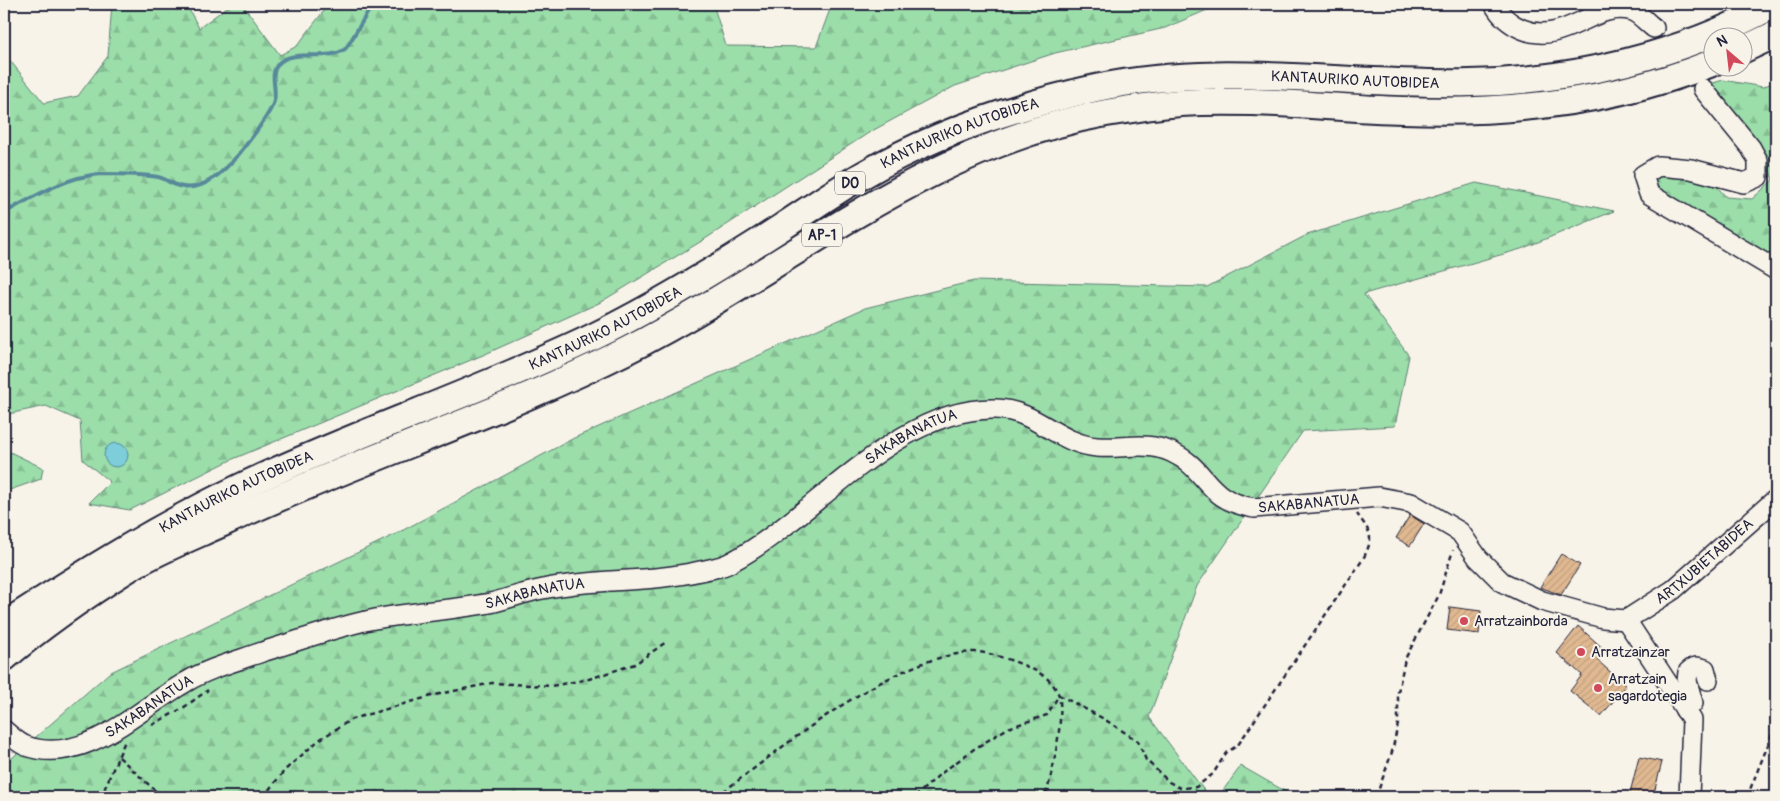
<svg xmlns="http://www.w3.org/2000/svg" width="1780" height="801" font-family="Pangolin,sans-serif">
  <style>
    .forest { fill: url(#forest-firs); stroke: #5e8072 }
    .water { fill: #7dcdda; stroke: #59899a }
    .lines { fill: none; stroke-linecap: round; stroke-linejoin: round }
    .stream { stroke: #59899a; stroke-width: 4 }
    .building { fill: url(#building-hatch); stroke: #22223b }
    .minor-casing { stroke: #22223b; stroke-width: 22 }
    .highway-casing { stroke: #22223b; stroke-width: 30 }
    .path { stroke: #22223b; stroke-width: 2.5; stroke-dasharray: 5 4; stroke-linecap: butt }
    .minor { stroke: #f7f3e8; stroke-width: 19 }
    .highway { stroke: #f7f3e8; stroke-width: 26 }
    .poi-dot { fill: #d1495b; stroke: #f7f3e8; stroke-width: 2 }
    .labels { text-anchor: middle; dominant-baseline: central; stroke-width: 4; stroke-linejoin: round; paint-order: stroke }
    .shield { fill: #f7f3e8; stroke: #62616f; stroke-width: 1 }
    .shield-label { font-size: 14px; font-weight: bold; fill: #22223b }
    .street-label { font-size: 15px; fill: #22223b; stroke: #f7f3e8 }
    .poi-label { font-size: 15px; fill: #22223b; stroke: #f7f3e8; text-anchor: start }
  </style>
  <defs>
    <pattern id="forest-firs" width="22" height="20" patternUnits="userSpaceOnUse" patternTransform="scale(1.25)"><rect width="22" height="20" fill="#9bdeaa"/><path d="M5 1l3.5 6h-7zM16 11l3.5 6h-7z" fill="#85be93"/></pattern>
    <pattern id="building-hatch" width="6" height="6" patternUnits="userSpaceOnUse" patternTransform="scale(1.25)"><rect width="6" height="6" fill="#e0b991"/><path d="M-1 1l2-2M0 6l6-6M5 7l2-2" fill="none" stroke="#c09f7e"/></pattern>
  </defs>
  <rect width="100%" height="100%" fill="#f7f3e8"/>
  <filter id="ink" filterUnits="userSpaceOnUse"><feTurbulence type="fractalNoise" baseFrequency=".02" numOctaves="2"/><feDisplacementMap in="SourceGraphic" scale="10" xChannelSelector="R" yChannelSelector="G"/><feConvolveMatrix kernelMatrix="1 2 1 2 8 2 1 2 1" color-interpolation-filters="sRGB"/></filter>
  <g filter="url(#ink)">
    <g class="forest">
      <polygon points="112,4 186,4 199,28 231,4 242,4 280,55 297,46 329,4 713,4 726,46 816,47 832,4 1221,4 1165,28 1055,53 955,86 870,132 705,239 599,303 483,355 233,459 130,510 89,503 110,482 83,460 80,421 46,406 8,414 4,411 4,61 8,58 44,103 78,96 108,56"/>
      <polygon points="1723,80 1763,87 1776,81 1776,259 1656,191 1651,180 1659,172 1713,182 1726,197 1752,199 1773,180 1762,150 1710,84"/>
      <polygon points="1476,183 1614,211 1521,249 1364,294 1409,356 1395,426 1303,431 1197,586 1149,717 1209,797 4,797 4,765 109,673 396,534 574,438 865,308 974,281 1207,287 1307,235"/>
      <polygon points="10,452 43,468 41,479 4,492 4,456"/>
      <polygon points="1241,766 1295,797 1218,797"/>
    </g>
    <circle class="water" cx="116" cy="455" r="12"/>
    <g class="lines">
      <path class="stream" d="M4 213C33 197 67 176 101 174 119 174 141 174 158 177 167 179 174 186 183 187 205 191 226 169 239 154 249 141 267 119 273 104 279 91 268 76 278 64 292 48 328 62 345 49 349 46 367 12 373 4"/>
    </g>
    <g class="building">
      <polygon points="1410,515 1424,524 1410,546 1396,538"/>
      <polygon points="1561,554 1580,565 1561,595 1540,587"/>
      <polygon points="1450,607 1481,611 1479,634 1447,630"/>
      <polygon points="1578,626 1606,651 1597,660 1626,686 1601,716 1570,691 1582,675 1557,653"/>
      <polygon points="1639,757 1662,762 1653,797 1629,797"/>
    </g>
    <g class="lines">
      <defs>
        <g id="minor">
          <path d="M1494 4C1500 15 1510 24 1522 29 1564 47 1595 0 1632 11 1640 14 1647 23 1654 28"/>
          <polyline points="1703,89 1751,148 1758,161 1758,177 1744,183 1691,169 1658,166 1643,175 1649,194 1776,270"/>
          <polyline points="1626,620 1692,720 1689,797"/>
          <path id="s1" d="M1626 620 1673 590 1776 499"/>
          <path d="M1685 710 1693 703 1687 681 1688 672C1694 666 1697 666 1705 669L1708 680"/>
          <path id="s2" d="M4 730C10 735 18 743 26 746 84 767 140 708 186 682 209 668 237 661 262 652 299 641 337 626 375 619 413 612 452 610 490 603 508 599 525 592 543 589 595 578 649 583 700 571 711 569 724 567 733 561 815 517 897 406 996 409 1036 410 1058 444 1097 447 1123 449 1146 441 1171 452 1209 469 1204 500 1254 508L1379 497 1411 503 1460 532 1478 558 1502 582 1542 601 1603 618 1626 620"/>
        </g>
        <g id="highway">
          <polyline points="1742,50 1776,34"/>
          <path id="s3" d="M4 625C82 574 161 525 245 485 358 432 478 392 591 338 657 306 720 267 782 227 808 210 835 191 863 175 935 133 1015 106 1096 88 1219 61 1346 86 1470 83 1575 81 1683 55 1775 4"/>
          <path d="M4 658C42 625 89 593 132 566 161 549 194 536 225 522 348 464 478 422 601 363 774 282 912 148 1106 113 1130 109 1156 105 1180 103 1254 98 1329 108 1403 110 1508 114 1614 102 1712 63"/>
        </g>
      </defs>
      <use href="#minor" class="minor-casing"/>
      <use href="#highway" class="highway-casing"/>
      <g class="path">
        <polyline points="152,725 183,708 208,690"/>
        <polyline points="119,757 162,797"/>
        <polyline points="101,797 125,741"/>
        <polyline points="263,797 285,770 319,740 352,719 435,695 492,683 551,686 589,679 635,664 666,642"/>
        <path d="M716 797C783 748 888 657 973 652 987 651 1021 663 1034 670 1045 676 1052 681 1058 693 1066 710 1052 778 1045 797"/>
        <path d="M915 797 939 775 974 749 1008 728 1047 715 1059 695 1104 719 1138 741 1146 760 1169 782 1180 788 1196 787 1213 774 1226 753 1238 745 1248 730 1363 559C1374 537 1372 534 1357 514"/>
        <polyline points="1376,797 1392,752 1398,724 1398,692 1405,659 1439,595 1453,550"/>
        <polyline points="1747,797 1776,725"/>
      </g>
      <use href="#minor" class="minor"/>
      <use href="#highway" class="highway"/>
    </g>
  </g>
  <g class="poi-dot">
    <circle cx="1464" cy="621" r="5"/>
    <circle cx="1581" cy="652" r="5"/>
    <circle cx="1598" cy="688" r="5"/>
  </g>
  <g class="labels">
    <g class="shield">
      <rect x="835" y="171.5" width="30" height="23" rx="4"/>
      <rect x="802" y="223.5" width="40" height="23" rx="4"/>
    </g>
    <g class="shield-label">
      <text x="850" y="183">DO</text>
      <text x="822" y="235">AP-1</text>
    </g>
    <g class="street-label">
      <text stroke="none"><textPath href="#s3" startOffset="1482">KANTAURIKO AUTOBIDEA</textPath></text>
      <text stroke="none"><textPath href="#s3" startOffset="1078">KANTAURIKO AUTOBIDEA</textPath></text>
      <text stroke="none"><textPath href="#s3" startOffset="672">KANTAURIKO AUTOBIDEA</textPath></text>
      <text stroke="none"><textPath href="#s2" startOffset="988">SAKABANATUA</textPath></text>
      <text stroke="none"><textPath href="#s3" startOffset="268">KANTAURIKO AUTOBIDEA</textPath></text>
      <text stroke="none"><textPath href="#s2" startOffset="1420">SAKABANATUA</textPath></text>
      <text stroke="none"><textPath href="#s1" startOffset="98">ARTXUBIETABIDEA</textPath></text>
      <text stroke="none"><textPath href="#s2" startOffset="568">SAKABANATUA</textPath></text>
      <text stroke="none"><textPath href="#s2" startOffset="162">SAKABANATUA</textPath></text>
    </g>
    <g class="poi-label">
      <text x="1474" y="621">Arratzainborda</text>
      <text x="1591" y="652">Arratzainzar</text>
      <text x="1608" y="679">Arratzain<tspan x="1608" dy="17">sagardotegia</tspan></text>
    </g>
  </g>
  <rect width="1780" height="801" fill="none" stroke="#f7f3e8" stroke-width="20"/>
  <rect x="10" y="10" width="1760" height="781" fill="none" stroke="#22223b" stroke-width="2" filter="url(#ink)"/>
  <g transform="translate(1728 52) rotate(332)"><circle r="24" fill="#f7f3e8" stroke="#a29fa3"/>
  <path d="M0-4L9 19L0 12L-9 19Z" fill="#d1495b"/>
  <text y="-8" font-size="14" font-weight="bold" text-anchor="middle" fill="#22223b">N</text>
  </g>
</svg>
